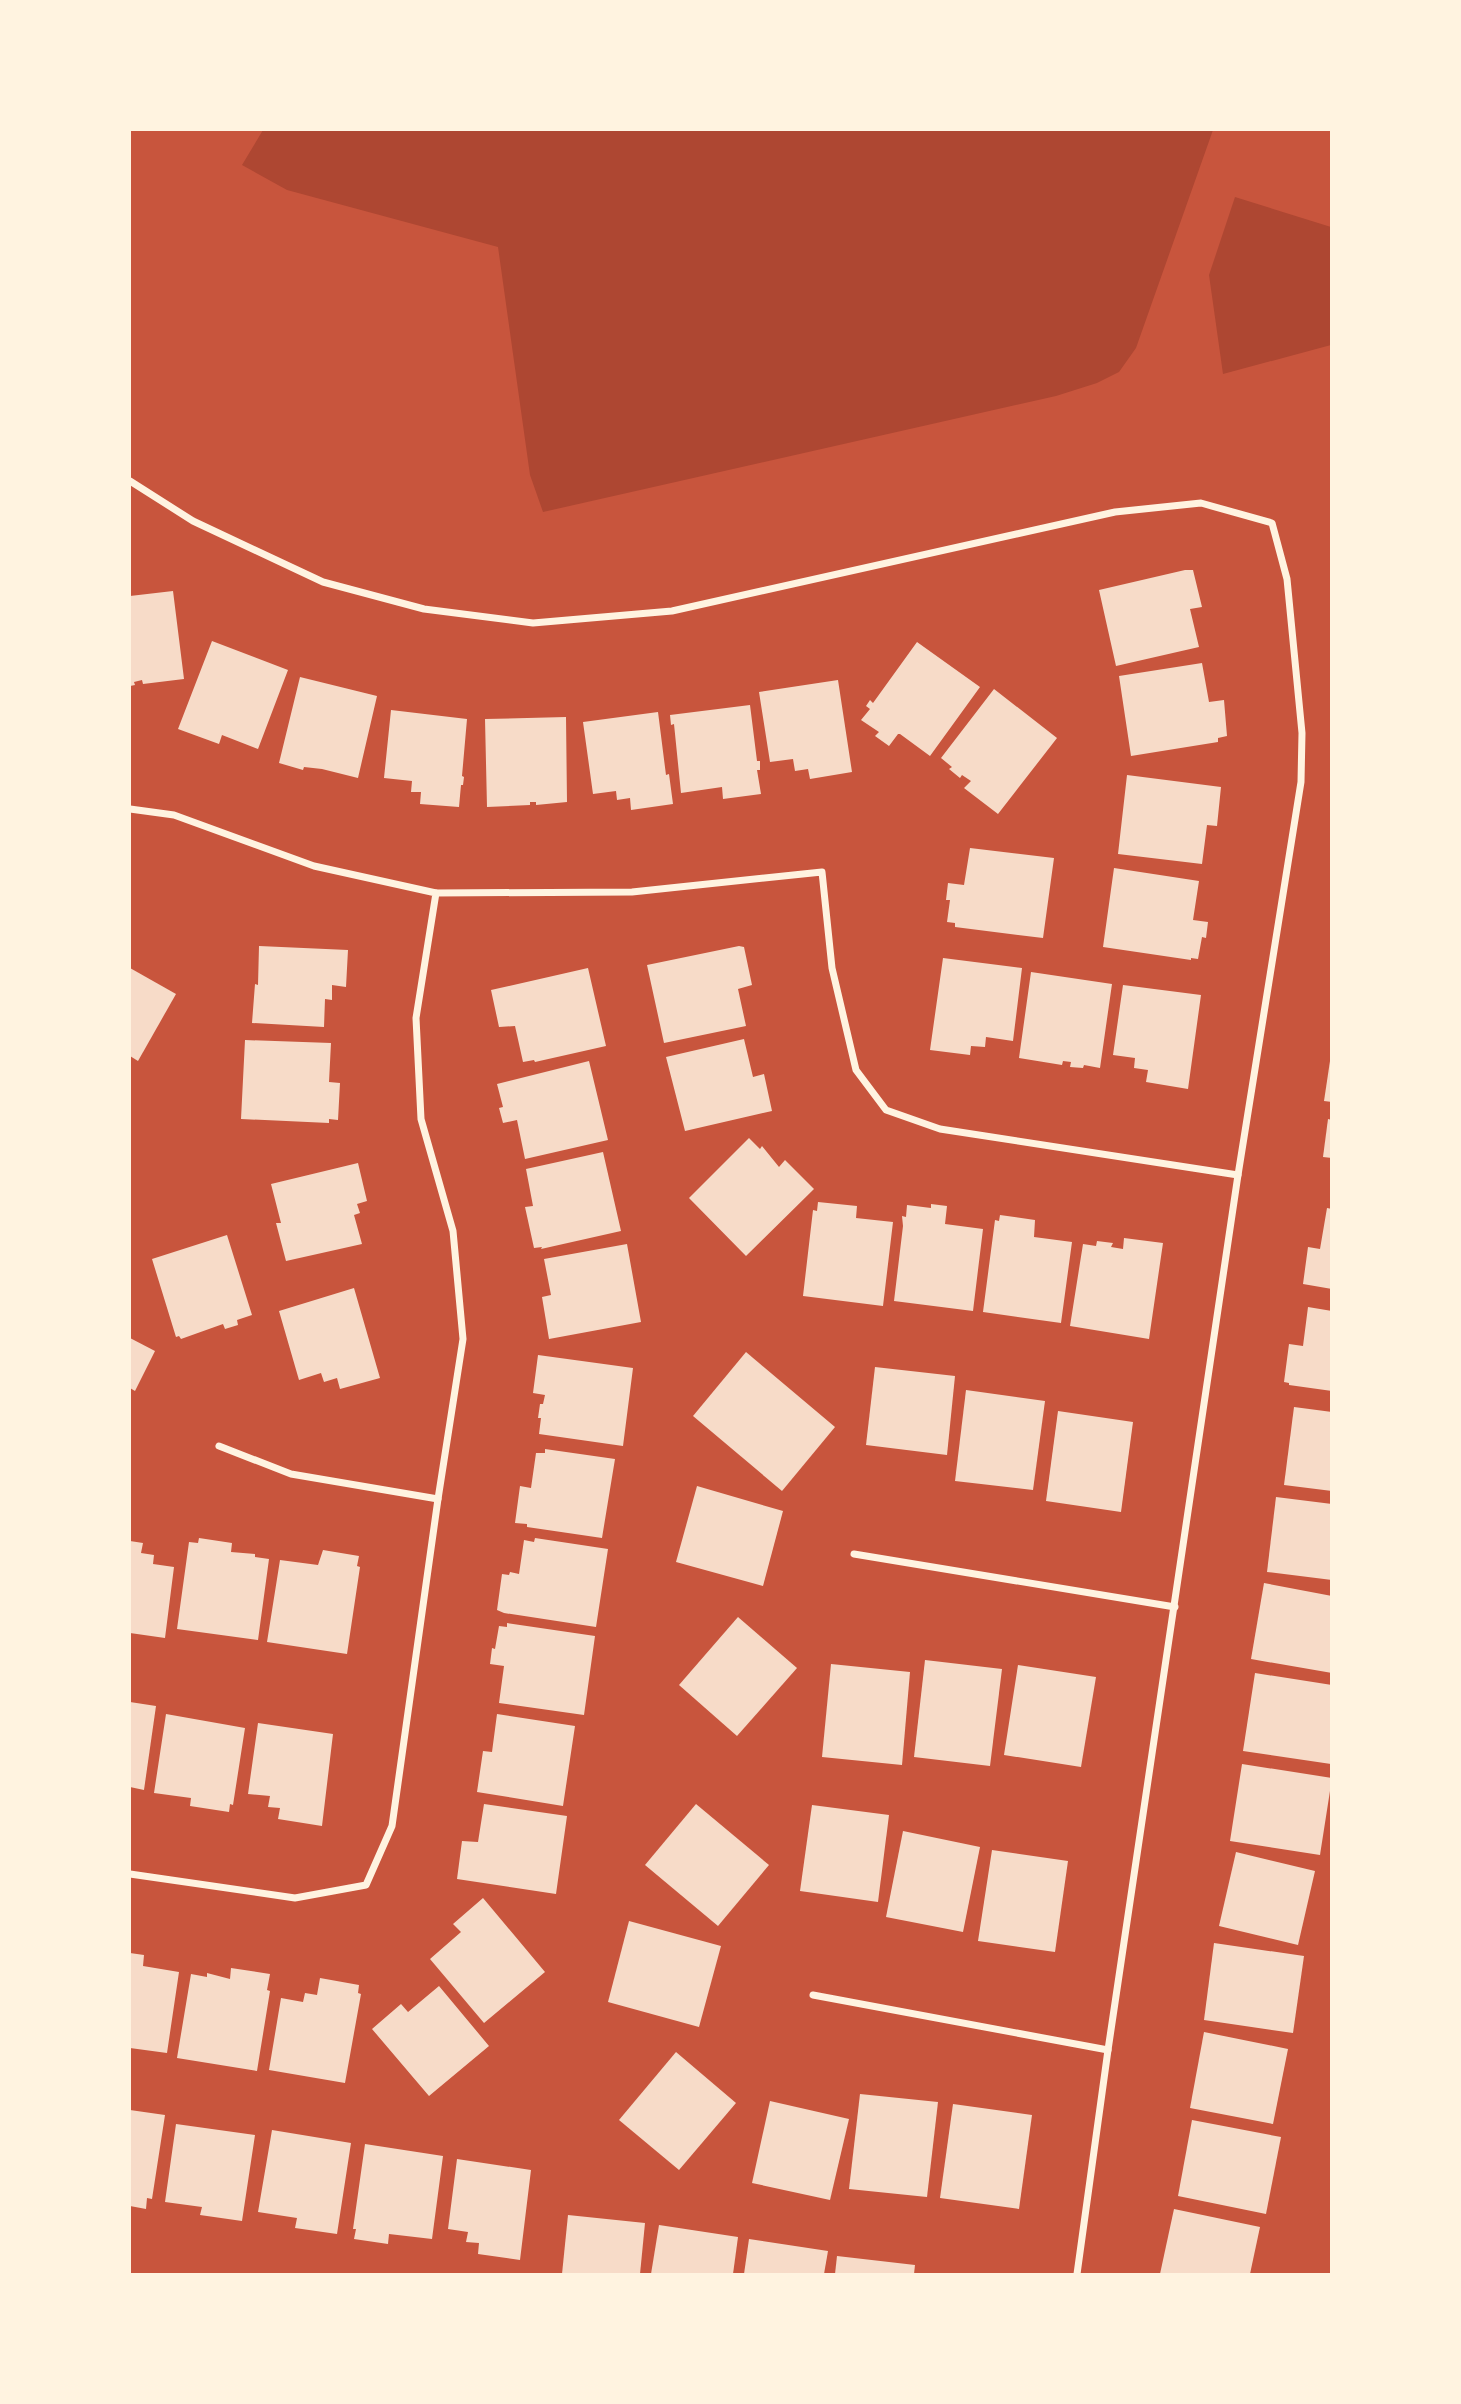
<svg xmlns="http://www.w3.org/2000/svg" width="1461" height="2404" font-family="'IBM Plex Sans',sans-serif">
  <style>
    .green { fill: #ae4732 }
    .building { fill: #f7dbc8 }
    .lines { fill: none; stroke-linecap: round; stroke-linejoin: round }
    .minor { stroke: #fff3e0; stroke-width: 7 }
  </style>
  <rect width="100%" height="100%" fill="#c8553d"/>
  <g class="green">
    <polygon points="263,130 1213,130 1136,348 1119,372 1097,383 1056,396 543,512 530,475 498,247 287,190 242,165"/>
    <polygon points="1235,197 1331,227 1331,345 1223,374 1209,275"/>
  </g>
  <g class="building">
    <polygon points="1185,570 1193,570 1202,607 1190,609 1199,647 1116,666 1099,590"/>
    <polygon points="173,591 184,679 143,684 142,680 134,682 135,685 130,686 130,596"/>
    <polygon points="212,641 288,670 258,749 222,735 219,744 178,729"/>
    <polygon points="917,642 980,687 930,756 900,734 898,734 889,746 875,736 879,732 861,720 870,709 866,706 870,700 873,703"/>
    <polygon points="1202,663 1209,702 1224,700 1227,736 1218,738 1218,742 1131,756 1119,676"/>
    <polygon points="300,677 377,696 358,778 322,769 304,767 303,770 279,763"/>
    <polygon points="838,680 852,772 810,779 808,769 795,771 793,759 770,762 759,692"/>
    <polygon points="994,689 1057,738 998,814 964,788 971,781 962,775 960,778 949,769 952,767 941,758"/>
    <polygon points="750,705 757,761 760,761 760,770 757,770 761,794 723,799 722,787 681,793 674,724 671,725 670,715"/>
    <polygon points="391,710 467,719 462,776 464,777 463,785 461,785 459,807 420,804 421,792 411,792 412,781 384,778"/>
    <polygon points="658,712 666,775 669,774 673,804 631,810 630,798 617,800 616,791 593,794 583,722"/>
    <polygon points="566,717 567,802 536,805 536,802 530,802 530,805 487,807 485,719"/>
    <polygon points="1127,775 1221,787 1217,826 1207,825 1202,864 1118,854"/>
    <polygon points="970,848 1054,858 1043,938 955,927 955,923 947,922 950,900 946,900 948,883 964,885"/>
    <polygon points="1114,868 1199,881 1193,920 1208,922 1206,938 1202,937 1198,959 1191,958 1191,960 1103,947"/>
    <polygon points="259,946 348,950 346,987 332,985 332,1000 325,999 324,1027 252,1023 255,984 258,985"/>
    <polygon points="739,946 744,947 752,985 738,989 746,1026 664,1043 647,965"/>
    <polygon points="943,958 1022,968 1013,1041 986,1037 985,1047 971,1046 970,1055 930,1050"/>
    <polygon points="130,968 176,994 138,1061 130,1056"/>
    <polygon points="588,968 606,1046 535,1062 534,1060 523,1062 515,1026 499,1027 491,990"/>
    <polygon points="1031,972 1112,984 1100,1068 1084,1065 1083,1068 1070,1067 1071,1062 1063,1061 1062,1065 1019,1058"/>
    <polygon points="1123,985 1201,995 1188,1089 1146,1082 1148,1070 1134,1068 1135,1058 1113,1055"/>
    <polygon points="744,1039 753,1077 764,1074 772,1111 685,1131 666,1057"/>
    <polygon points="245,1040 331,1043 329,1082 340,1083 338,1120 329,1119 329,1123 241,1119"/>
    <polygon points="589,1061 608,1140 525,1159 517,1120 503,1123 499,1108 503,1107 497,1084"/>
    <polygon points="1330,1061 1332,1061 1332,1102 1324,1101"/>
    <polygon points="1328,1119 1332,1120 1332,1158 1323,1157"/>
    <polygon points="749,1138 760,1149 762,1146 779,1167 785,1160 814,1189 746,1256 689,1198"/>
    <polygon points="603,1152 621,1231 541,1249 542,1247 534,1248 525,1207 533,1206 526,1169"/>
    <polygon points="358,1163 367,1201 357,1204 360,1213 354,1215 362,1244 286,1261 276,1223 281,1223 271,1184"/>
    <polygon points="818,1202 857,1206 856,1218 893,1222 883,1306 803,1296 813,1210 817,1211"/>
    <polygon points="931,1204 947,1206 945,1224 983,1229 973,1311 894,1301 903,1226 902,1216 906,1217 907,1205 931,1208"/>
    <polygon points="1327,1208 1332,1209 1332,1289 1303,1284 1308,1247 1320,1249"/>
    <polygon points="1000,1215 1035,1220 1034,1237 1072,1242 1061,1323 983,1312 995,1220 999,1221"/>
    <polygon points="227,1235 252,1315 237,1320 238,1325 225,1329 223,1324 181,1339 179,1336 176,1337 152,1259"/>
    <polygon points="1124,1238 1163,1243 1149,1339 1070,1326 1083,1244 1096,1246 1097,1241 1113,1243 1111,1247 1123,1249"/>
    <polygon points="627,1244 641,1322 549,1339 542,1297 551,1295 544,1259"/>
    <polygon points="354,1288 380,1378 340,1389 337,1378 324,1382 321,1373 299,1380 279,1311"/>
    <polygon points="1308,1307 1332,1311 1332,1391 1289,1385 1289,1383 1284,1382 1289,1344 1303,1346"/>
    <polygon points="130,1338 155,1351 135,1391 130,1388"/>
    <polygon points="746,1352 835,1427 782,1491 693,1416"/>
    <polygon points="538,1355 633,1368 623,1446 539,1434 541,1418 538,1418 540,1404 543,1404 545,1395 533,1393"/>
    <polygon points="875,1367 955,1376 947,1455 866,1445"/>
    <polygon points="966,1390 1045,1401 1033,1490 955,1481"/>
    <polygon points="1294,1407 1332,1412 1332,1491 1284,1485"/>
    <polygon points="1058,1411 1133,1422 1121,1512 1046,1501"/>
    <polygon points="545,1449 615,1459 602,1538 527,1527 527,1524 515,1523 520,1486 531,1488 536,1453 545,1453"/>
    <polygon points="697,1486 783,1511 763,1586 676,1562"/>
    <polygon points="1276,1497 1332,1504 1332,1580 1267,1572"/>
    <polygon points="199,1538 232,1543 231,1552 255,1554 255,1557 269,1559 258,1640 177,1629 189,1542 198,1543"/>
    <polygon points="535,1538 608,1549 596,1627 504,1613 497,1610 502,1574 509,1575 510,1572 519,1574 524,1540 534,1542"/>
    <polygon points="130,1541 143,1543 141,1553 154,1555 153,1564 174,1567 165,1638 130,1633"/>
    <polygon points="323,1550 359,1556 357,1566 360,1567 347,1654 267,1642 280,1560 318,1565"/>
    <polygon points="1264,1583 1332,1596 1332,1673 1251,1659"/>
    <polygon points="738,1617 797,1668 737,1736 679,1685"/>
    <polygon points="507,1623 595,1636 584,1715 499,1703 504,1666 490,1664 492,1648 495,1649 499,1626 507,1627"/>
    <polygon points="925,1660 1002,1669 990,1766 914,1757"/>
    <polygon points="831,1664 910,1672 902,1765 822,1757"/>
    <polygon points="1018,1665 1096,1677 1081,1767 1004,1755"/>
    <polygon points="1255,1673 1332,1685 1331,1764 1243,1751"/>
    <polygon points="130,1702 156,1706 144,1790 130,1787"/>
    <polygon points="166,1714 245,1728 233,1805 230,1804 229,1812 190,1806 191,1798 154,1793"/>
    <polygon points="497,1714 575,1726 563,1806 477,1792 483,1751 492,1752"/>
    <polygon points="258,1723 333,1734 322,1826 278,1819 280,1808 268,1807 270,1796 248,1794"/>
    <polygon points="1242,1764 1332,1778 1320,1855 1230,1841"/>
    <polygon points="484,1804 567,1816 556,1894 457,1879 462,1841 478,1842"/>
    <polygon points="696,1804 769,1865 718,1926 645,1865"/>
    <polygon points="812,1805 889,1815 878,1902 800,1891"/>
    <polygon points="903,1831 980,1847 963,1932 886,1917"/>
    <polygon points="992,1850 1068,1861 1055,1952 978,1941"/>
    <polygon points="1236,1852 1315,1871 1298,1945 1219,1926"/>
    <polygon points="483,1898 545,1972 484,2023 430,1959 461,1932 453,1924"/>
    <polygon points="629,1921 721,1946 699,2027 608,2002"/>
    <polygon points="1214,1943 1304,1956 1293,2033 1204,2020"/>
    <polygon points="130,1953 144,1955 143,1966 179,1972 167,2053 130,2048"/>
    <polygon points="231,1968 270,1974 267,1990 270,1991 257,2071 177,2058 191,1974 207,1977 207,1973 230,1979"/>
    <polygon points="320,1978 359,1985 358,1993 361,1994 345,2083 269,2070 281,1998 303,2002 305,1993 317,1995"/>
    <polygon points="439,1986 489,2046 429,2096 372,2029 401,2004 408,2012"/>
    <polygon points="1204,2032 1288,2049 1273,2124 1190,2108"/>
    <polygon points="676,2052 736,2103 679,2170 619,2120"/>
    <polygon points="860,2094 938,2102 927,2197 849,2189"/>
    <polygon points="770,2101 849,2119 830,2200 752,2183"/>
    <polygon points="953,2104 1032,2115 1019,2209 940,2198"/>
    <polygon points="130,2110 165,2115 152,2199 147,2198 146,2209 130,2206"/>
    <polygon points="1192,2120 1281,2137 1266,2214 1178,2196"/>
    <polygon points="176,2124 255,2135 242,2221 200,2215 202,2207 165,2202"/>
    <polygon points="272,2130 351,2143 337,2234 295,2228 297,2218 258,2212"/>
    <polygon points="365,2144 443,2156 432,2239 389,2234 388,2244 354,2239 356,2229 353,2229"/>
    <polygon points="457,2159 531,2170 520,2260 478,2254 479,2243 466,2242 468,2232 448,2229"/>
    <polygon points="1174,2209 1260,2227 1250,2274 1160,2274"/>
    <polygon points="568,2215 645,2223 640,2274 562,2274"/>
    <polygon points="659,2225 738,2237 733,2274 651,2274"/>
    <polygon points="749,2239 828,2251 824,2274 744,2274"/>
    <polygon points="837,2256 915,2265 914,2274 835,2274"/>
  </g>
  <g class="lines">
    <g class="minor">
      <polyline points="130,481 193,521 323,582 424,609 533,623 672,611 1115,512 1201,503 1272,523 1287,579 1302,733 1301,782 1238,1175 1108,2050 1077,2274"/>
      <polyline points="130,809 174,815 314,866 436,893 416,1018 421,1119 453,1231 463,1339 438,1499 392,1826 366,1885 295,1898 130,1874"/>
      <polyline points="436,893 632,892 822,872 832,968 856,1070 886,1110 940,1129 1238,1175"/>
      <polyline points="219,1446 291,1474 438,1499"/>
      <polyline points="854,1554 1175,1607"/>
      <polyline points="813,1995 1108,2050"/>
    </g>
  </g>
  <rect width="1461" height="2404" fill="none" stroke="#fff3e0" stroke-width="262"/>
</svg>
